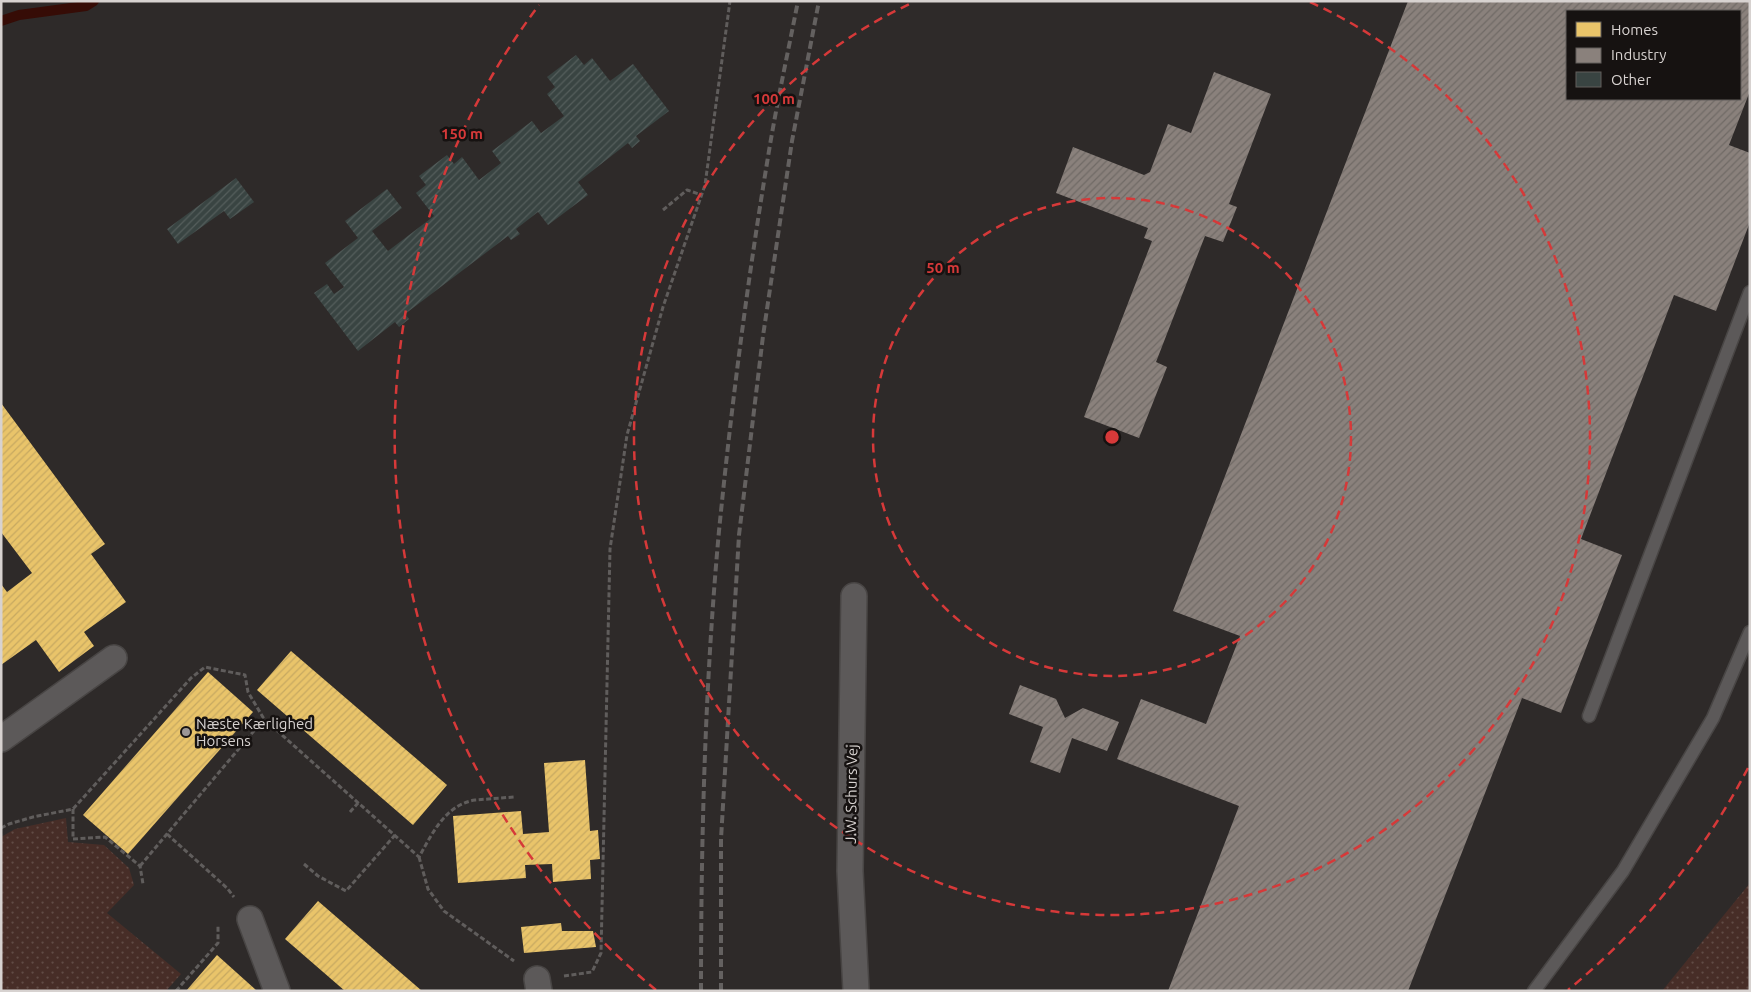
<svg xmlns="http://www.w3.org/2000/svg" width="1751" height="992" font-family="Ubuntu,sans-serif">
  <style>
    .park { fill: url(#park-dots) }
    .homes { fill: url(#homes-hatch) }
    .industry { fill: url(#industry-hatch); fill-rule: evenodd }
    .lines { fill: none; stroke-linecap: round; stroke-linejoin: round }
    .stream { stroke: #360c06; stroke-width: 10 }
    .building { fill: url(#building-hatch) }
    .lane-casing { stroke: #484544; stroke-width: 15 }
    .street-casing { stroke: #484544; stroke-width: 28 }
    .path { stroke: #605d5c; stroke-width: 3; stroke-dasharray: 5 2.5; stroke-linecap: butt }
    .lane { stroke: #5c5959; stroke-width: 12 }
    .street { stroke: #5c5959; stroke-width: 25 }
    .rail { stroke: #646160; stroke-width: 4; stroke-dasharray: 8 4; stroke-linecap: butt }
    .ring { fill: none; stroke: #d63939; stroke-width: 2.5; stroke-dasharray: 9 6 }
    .poi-dot { fill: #9c9796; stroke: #161211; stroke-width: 2 }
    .labels { text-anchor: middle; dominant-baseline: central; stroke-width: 5; stroke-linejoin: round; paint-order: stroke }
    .poi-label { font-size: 15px; fill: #d7d2d0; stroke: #161211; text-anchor: start }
    .street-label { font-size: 15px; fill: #d7d2d0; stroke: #161211 }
    .centre { fill: #d63939; stroke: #161211; stroke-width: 2.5 }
    .ring-label { font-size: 15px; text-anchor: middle; font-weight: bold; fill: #d63939; stroke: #161211; stroke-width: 5; stroke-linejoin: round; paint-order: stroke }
  </style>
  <defs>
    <pattern id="park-dots" width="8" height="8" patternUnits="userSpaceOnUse" patternTransform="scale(1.25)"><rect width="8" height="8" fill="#472d27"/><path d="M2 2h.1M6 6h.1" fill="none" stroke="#614b45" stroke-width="1.8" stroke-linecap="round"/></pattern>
    <pattern id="homes-hatch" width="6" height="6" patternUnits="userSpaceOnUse" patternTransform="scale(1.25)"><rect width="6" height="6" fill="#e9c46a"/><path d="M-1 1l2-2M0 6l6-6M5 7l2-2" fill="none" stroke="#c7a961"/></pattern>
    <pattern id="industry-hatch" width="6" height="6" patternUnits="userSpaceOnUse" patternTransform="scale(1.25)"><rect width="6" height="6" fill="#8a817c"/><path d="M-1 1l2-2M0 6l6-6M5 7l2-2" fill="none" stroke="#706a66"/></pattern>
    <pattern id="building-hatch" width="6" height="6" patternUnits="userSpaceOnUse" patternTransform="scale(1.25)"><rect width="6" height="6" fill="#394442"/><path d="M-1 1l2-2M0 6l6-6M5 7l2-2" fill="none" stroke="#555e5c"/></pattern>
  </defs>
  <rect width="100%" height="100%" fill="#2e2a29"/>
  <g class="park">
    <polygon points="66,818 68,842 104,845 129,868 134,885 107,913 181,974 166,991 1,991 1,837 15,829"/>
    <polygon points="1750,883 1750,991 1662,991"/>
  </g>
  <g class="homes">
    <polygon points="1,403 105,544 91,554 126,602 84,632 94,646 59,672 36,640 1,665 1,584 7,592 32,573 1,532"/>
    <polygon points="291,651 447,785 413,825 257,690"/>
    <polygon points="208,672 253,712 128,854 83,815"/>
    <polygon points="585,760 590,831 598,830 600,859 590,860 591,879 553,882 552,864 525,865 526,878 458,883 453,816 521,811 523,834 549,832 544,763"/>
    <polygon points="318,901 422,991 345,991 285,939"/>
    <polygon points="561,923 562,931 593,931 596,947 524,953 521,927"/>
    <polygon points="217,955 257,991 186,991"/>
  </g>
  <g class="industry">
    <path d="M1408 1H1750V91L1729 145 1750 153V222L1716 311 1674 295 1581 539 1622 555 1561 713 1522 698 1408 991H1168L1239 806 1117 759 1141 699 1206 724 1240 636 1173 611ZM1567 11H1740V99H1567Z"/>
    <polygon points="1214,72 1271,94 1229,204 1237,207 1223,242 1205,236 1156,362 1167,367 1139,438 1084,417 1152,241 1144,238 1148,228 1056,193 1073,147 1144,175 1150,172 1168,124 1191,133"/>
    <polygon points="1020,685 1056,699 1065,718 1083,708 1119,722 1107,751 1072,738 1060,773 1030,762 1043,727 1009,714"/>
  </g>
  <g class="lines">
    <polyline class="stream" points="1,21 19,15 86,6 94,1"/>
  </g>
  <g class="building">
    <polygon points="576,55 584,65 592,58 610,81 633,64 669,111 636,136 640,141 632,148 628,143 578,182 588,195 548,225 538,212 516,229 520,234 511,240 508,236 405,314 409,319 399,327 395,322 358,351 314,293 327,284 334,294 344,287 325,263 358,238 345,221 387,189 402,208 372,231 388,251 434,216 416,193 426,185 419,176 447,155 454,164 462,157 479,180 501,163 492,151 532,121 541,133 564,116 547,94 555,87 547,77"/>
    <polygon points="236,178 254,202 230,219 224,211 178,244 167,229"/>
  </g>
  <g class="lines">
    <defs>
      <g id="lane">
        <polyline points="1589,716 1750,292"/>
        <polyline points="1534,991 1623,871 1713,718 1750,632"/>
      </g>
      <g id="street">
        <polyline points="854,596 850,871 856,991"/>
        <polyline points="1,739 114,658"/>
        <polyline points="250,919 277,991"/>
        <polyline points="537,979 539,991"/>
      </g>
    </defs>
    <use href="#lane" class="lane-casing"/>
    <use href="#street" class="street-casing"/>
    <g class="path">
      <polyline points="663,210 687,190 702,195"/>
      <polyline points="73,809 73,839 105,837 140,866 143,884"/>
      <polyline points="350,812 358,803"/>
      <path d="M1 828 9 824 33 817 73 809 191 678 205 667 245 675 248 692 264 719 419 857C432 834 445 805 475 800 488 799 501 798 514 797"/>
      <polyline points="167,834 227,888 234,897"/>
      <polyline points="419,857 428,889 444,911 514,961"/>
      <polyline points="304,864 318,876 346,891 395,835"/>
      <polyline points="140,866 264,719"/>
      <polyline points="564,976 592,972 601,953 610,549 627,435 663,307 705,185 730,1"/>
      <polyline points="176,991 218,943 218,925"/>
    </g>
    <use href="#lane" class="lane"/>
    <use href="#street" class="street"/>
    <g class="rail">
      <path d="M701 991C701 837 705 684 719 531 732 400 749 269 771 139 779 93 789 47 798 1"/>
      <polyline points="721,991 721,839 739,535 763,336 792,141 819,1"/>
    </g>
  </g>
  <g class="ring">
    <circle cx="1112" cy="437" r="239"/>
    <path d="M1310 2A478 478 0 1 1 914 2"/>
    <path d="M1748 768A717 717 0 0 1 1568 990M656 990A717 717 0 0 1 539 5"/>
  </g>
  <circle class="poi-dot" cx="186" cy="732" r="5"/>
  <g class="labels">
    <g class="poi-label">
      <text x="196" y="723">Næste Kærlighed<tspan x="196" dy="17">Horsens</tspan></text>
    </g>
    <g class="street-label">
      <text transform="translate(851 794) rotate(-89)">J.W. Schurs Vej</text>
    </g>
  </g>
  <circle cx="1112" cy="437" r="8" class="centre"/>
  <g class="ring-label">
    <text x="774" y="104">100 m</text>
    <text x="462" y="139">150 m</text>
    <text x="943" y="273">50 m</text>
  </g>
  <rect width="1751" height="992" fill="none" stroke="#d7d2d0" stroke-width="5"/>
  <rect x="1566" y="10" width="175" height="90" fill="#161211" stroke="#635f5d"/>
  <rect x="1576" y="22" width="25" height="15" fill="#e9c46a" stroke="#635f5d"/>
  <text x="1611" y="35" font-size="15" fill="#d7d2d0">Homes</text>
  <rect x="1576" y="48" width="25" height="15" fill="#8a817c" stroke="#635f5d"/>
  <text x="1611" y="60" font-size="15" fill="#d7d2d0">Industry</text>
  <rect x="1576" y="72" width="25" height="15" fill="#394442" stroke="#635f5d"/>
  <text x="1611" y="85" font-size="15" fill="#d7d2d0">Other</text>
</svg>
